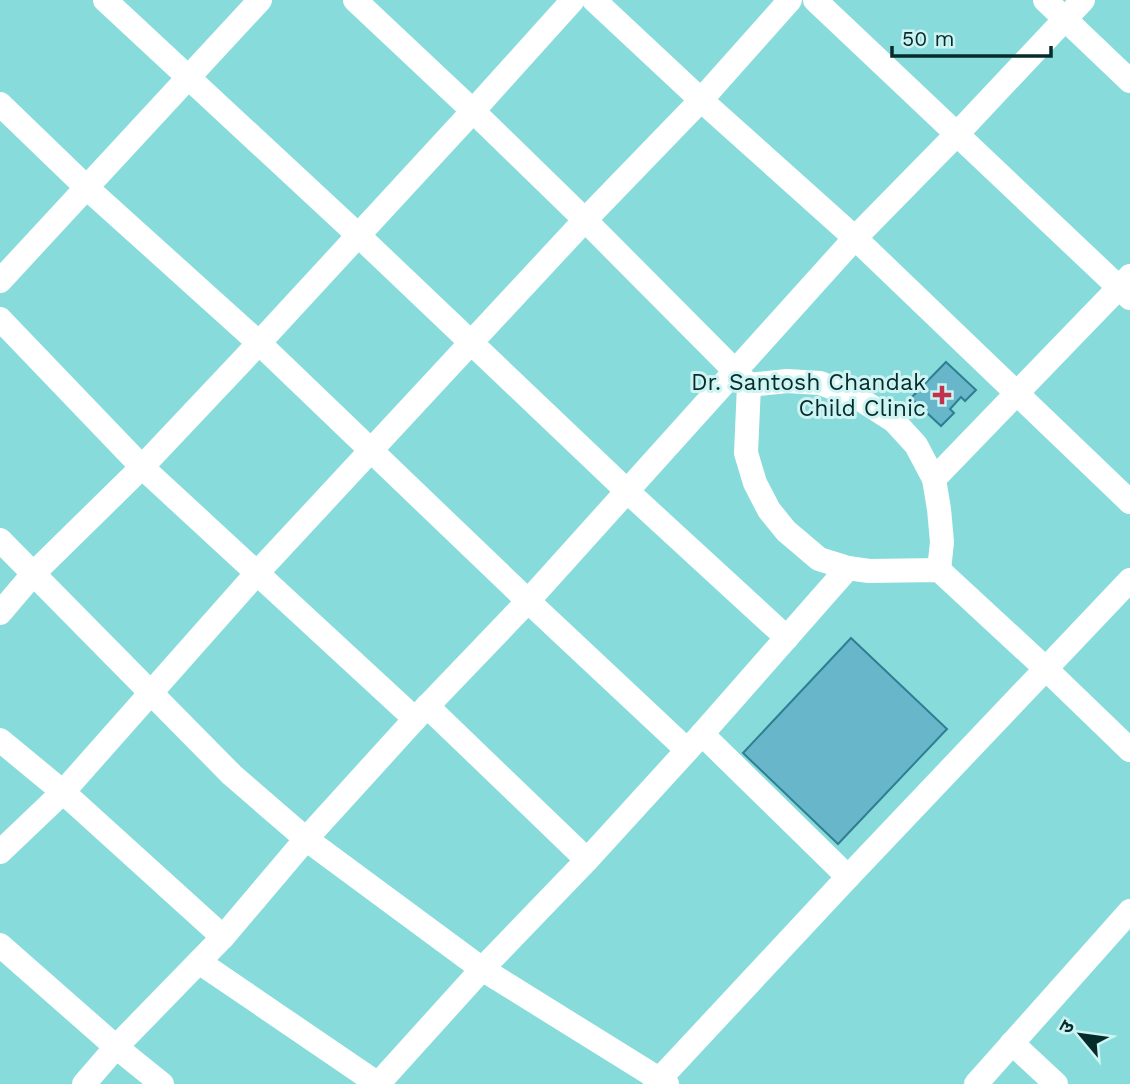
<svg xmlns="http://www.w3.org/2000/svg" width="1130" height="1084" font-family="'Work Sans','Noto Sans Devanagari',sans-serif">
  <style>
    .building { fill: #68b6c9; stroke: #2e7f91; stroke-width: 2 }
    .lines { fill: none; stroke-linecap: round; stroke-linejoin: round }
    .minor { stroke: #fff; stroke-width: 24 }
    .poi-dot { fill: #c3324d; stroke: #cdf4f3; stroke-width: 2.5 }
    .labels { text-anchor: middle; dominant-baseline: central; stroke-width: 6; stroke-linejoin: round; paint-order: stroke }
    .poi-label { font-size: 23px; fill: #062b2b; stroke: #cdf4f3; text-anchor: end }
  </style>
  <rect width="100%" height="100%" fill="#88dbdb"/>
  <g class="building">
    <polygon points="946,362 976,390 965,401 961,397 950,409 954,413 941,426 911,398"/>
    <polygon points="851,638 947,729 838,844 743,753"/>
  </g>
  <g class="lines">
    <g class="minor">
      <polyline points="105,0 358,235 627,491 787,638"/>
      <polyline points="355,0 473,111 585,220 749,385 746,453 755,483 769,510 786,531 819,559 848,568 869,571 939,570 1045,668 1130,750"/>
      <polyline points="594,0 701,100 855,238 1130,502"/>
      <polyline points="815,0 1130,298"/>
      <polyline points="1045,0 1130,81"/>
      <polyline points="0,104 87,188 259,343 528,601 687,750"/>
      <polyline points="0,281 260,0"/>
      <polyline points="0,319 142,467 415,719"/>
      <polyline points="749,385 787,381 820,383 855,396 894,421 916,445 934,479 939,509 942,542 939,570"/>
      <polyline points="934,479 1130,276"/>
      <polyline points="0,540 232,775 306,839 482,969 667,1084"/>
      <polyline points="0,613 34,573 142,467 259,343 473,111 573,0"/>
      <polyline points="427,706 587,860"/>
      <polyline points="702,734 848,877"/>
      <polyline points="0,740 63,792 223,937"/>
      <polyline points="0,852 63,792 257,573 585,220 701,100 790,0"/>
      <polyline points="0,945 116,1047 162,1084"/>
      <polyline points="199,962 378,1084"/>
      <polyline points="1012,1043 1056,1084"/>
      <polyline points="84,1084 116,1047 223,937 306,839 415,719 528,601 855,238 956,135 1083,0"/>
      <polyline points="378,1084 482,969 587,860 702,734 848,568"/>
      <polyline points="655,1084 848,877 1130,580"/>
      <polyline points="976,1084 1130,911"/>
    </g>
  </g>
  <path class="poi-dot" d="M938.5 384.5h7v7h7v7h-7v7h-7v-7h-7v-7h7z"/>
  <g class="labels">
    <g class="poi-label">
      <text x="926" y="382">Dr. Santosh Chandak<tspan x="926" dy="26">Child Clinic</tspan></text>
    </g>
  </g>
  <g transform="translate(1081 1035) rotate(299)" stroke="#cdf4f3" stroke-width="5" paint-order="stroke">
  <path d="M0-5L12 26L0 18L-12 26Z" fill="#062b2b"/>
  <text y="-10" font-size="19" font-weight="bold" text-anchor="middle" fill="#062b2b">उ</text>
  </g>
  <path d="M892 46v10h159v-10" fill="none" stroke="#062b2b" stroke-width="3.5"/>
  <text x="902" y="46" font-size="21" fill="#062b2b" stroke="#cdf4f3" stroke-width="5" paint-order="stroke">50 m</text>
</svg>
